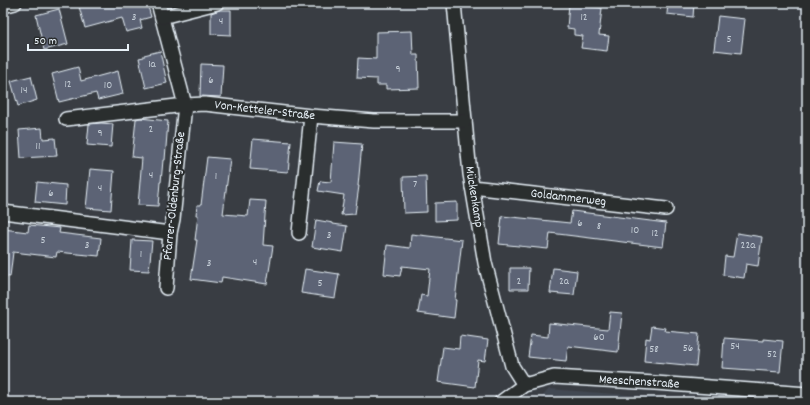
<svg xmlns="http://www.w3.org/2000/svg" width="810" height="405" font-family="Dekko,sans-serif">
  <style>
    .built { fill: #434852 }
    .building { fill: #5b6375; stroke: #e8f1f8 }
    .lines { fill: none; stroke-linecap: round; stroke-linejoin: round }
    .minor-casing { stroke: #e8f1f8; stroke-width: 16 }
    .minor { stroke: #2a2d2e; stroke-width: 13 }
    .labels { text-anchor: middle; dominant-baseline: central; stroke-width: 4; stroke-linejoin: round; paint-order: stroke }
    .number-label { font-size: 11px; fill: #c5ced7 }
    .street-label { font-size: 13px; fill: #e8f1f8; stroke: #2a2d2e }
  </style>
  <rect width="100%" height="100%" fill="#393d43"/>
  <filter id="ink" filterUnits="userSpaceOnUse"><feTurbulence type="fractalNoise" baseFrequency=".025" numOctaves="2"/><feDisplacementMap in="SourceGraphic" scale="8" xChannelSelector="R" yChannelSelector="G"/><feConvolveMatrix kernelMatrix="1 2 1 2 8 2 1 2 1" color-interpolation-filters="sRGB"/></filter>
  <g filter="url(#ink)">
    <polygon class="built" points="549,389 681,399 680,402 541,402 541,398"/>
    <g class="building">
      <polygon points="78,3 147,3 151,17 140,20 142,28 126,32 122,18 85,28"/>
      <polygon points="668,3 694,3 693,17 667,14"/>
      <polygon points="569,4 602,8 599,35 609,36 607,51 581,48 583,36 574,35 574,29 567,28"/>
      <polygon points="59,9 68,44 44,50 36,15"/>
      <polygon points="220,10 231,10 231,35 211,34 211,13"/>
      <polygon points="718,16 745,19 741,53 714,50"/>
      <polygon points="412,31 413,55 418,55 419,88 386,89 386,85 377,85 377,79 357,78 358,58 376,59 376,32"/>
      <polygon points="160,51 167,83 146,88 139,58 144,57 144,55"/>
      <polygon points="201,64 223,65 221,97 200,96"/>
      <polygon points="78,67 81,81 118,71 123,94 98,100 96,93 59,102 52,74"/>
      <polygon points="31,76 37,100 18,106 11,81"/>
      <polygon points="140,118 168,121 165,160 163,160 161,182 160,182 158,206 138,205 142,158 132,157 136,119"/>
      <polygon points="101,123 113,124 111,147 87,145 89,124"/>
      <polygon points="42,128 43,139 55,138 57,156 21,158 19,130"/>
      <polygon points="253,139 291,142 288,172 250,169"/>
      <polygon points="334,142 362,144 358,186 359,186 355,214 341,215 344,195 318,191 320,181 331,182"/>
      <polygon points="207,157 230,159 223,214 248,216 250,200 266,201 263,245 273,246 267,284 222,277 221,283 191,279 197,240 195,240 198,215 196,215 197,205 201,205"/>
      <polygon points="90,169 114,171 111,210 86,208"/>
      <polygon points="426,176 427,212 404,213 403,177"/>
      <polygon points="37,182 66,185 65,205 35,202"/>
      <polygon points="457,202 457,220 435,221 435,203"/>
      <polygon points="572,211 666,223 663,247 550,233 548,249 499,244 502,216 570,223"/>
      <polygon points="316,220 333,223 333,224 347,226 343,252 312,247"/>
      <polygon points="29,225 60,228 59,233 101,238 99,256 57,252 56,257 13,252 10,277 3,276 3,229 28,232"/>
      <polygon points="737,233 762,237 758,266 746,264 744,278 723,275 725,256 733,257"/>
      <polygon points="411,234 462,240 455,300 456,300 454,318 418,313 421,295 427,296 430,269 402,266 400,276 384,274 387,245 410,248"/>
      <polygon points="132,240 152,241 149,271 130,270"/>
      <polygon points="510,268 529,268 528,289 510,289"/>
      <polygon points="553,268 577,271 574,295 550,293"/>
      <polygon points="305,269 339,274 335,298 301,293"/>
      <polygon points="610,312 622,313 618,352 568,346 566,361 528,357 531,335 548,337 549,323 608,329"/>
      <polygon points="652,326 666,328 665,331 699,334 696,366 644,361 646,338 650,339"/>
      <polygon points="460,336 488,340 485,361 478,360 475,387 438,382 443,347 459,349"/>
      <polygon points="724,338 763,341 763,339 783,341 780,372 722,368"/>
    </g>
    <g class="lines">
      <defs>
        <g id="minor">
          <polyline points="158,3 185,105 173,219 170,233 166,288"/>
          <path id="s1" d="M454 3 470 174 485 263 512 366 524 385"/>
          <polyline points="3,6 15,3"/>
          <polyline points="162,17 217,3"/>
          <path id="s2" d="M66 119 185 105 205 104 311 116 374 121H465"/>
          <path id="s3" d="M472 187 666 209"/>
          <polyline points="3,212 170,233"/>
          <polyline points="299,233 311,116"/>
          <path id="s4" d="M501 402 524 385 554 377 655 383 807 394"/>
        </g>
      </defs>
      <use href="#minor" class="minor-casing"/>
      <use href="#minor" class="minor"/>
    </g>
  </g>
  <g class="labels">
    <g class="number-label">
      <text x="134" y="18">3</text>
      <text x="584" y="18">12</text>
      <text x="221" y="22">4</text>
      <text x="729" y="40">5</text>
      <text x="152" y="65">1a</text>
      <text x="398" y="70">9</text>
      <text x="211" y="81">6</text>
      <text x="68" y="85">12</text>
      <text x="108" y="86">10</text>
      <text x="24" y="91">14</text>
      <text x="151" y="130">2</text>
      <text x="100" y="134">9</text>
      <text x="38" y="147">11</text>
      <text x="151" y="176">4</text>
      <text x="216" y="177">1</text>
      <text x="415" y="185">7</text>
      <text x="100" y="189">4</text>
      <text x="51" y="194">6</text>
      <text x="580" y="224">6</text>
      <text x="599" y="227">8</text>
      <text x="635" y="231">10</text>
      <text x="655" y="234">12</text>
      <text x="329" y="236">3</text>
      <text x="43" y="241">5</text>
      <text x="87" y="246">3</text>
      <text x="748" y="246">22a</text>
      <text x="141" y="255">1</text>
      <text x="255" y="263">4</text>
      <text x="209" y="264">3</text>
      <text x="519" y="282">2</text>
      <text x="564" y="282">2a</text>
      <text x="320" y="284">5</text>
      <text x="599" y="338">60</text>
      <text x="735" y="347">54</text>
      <text x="688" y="349">56</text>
      <text x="654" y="350">58</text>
      <text x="772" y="355">52</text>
    </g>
    <g class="street-label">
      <text stroke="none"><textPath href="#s2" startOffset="200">Von-Ketteler-Straße</textPath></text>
      <text transform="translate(175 196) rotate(-84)">Pfarrer-Oldenburg-Straße</text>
      <text stroke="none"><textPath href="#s1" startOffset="195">Mückenkamp</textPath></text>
      <text stroke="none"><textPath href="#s3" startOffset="97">Goldammerweg</textPath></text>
      <text stroke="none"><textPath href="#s4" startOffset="145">Meeschenstraße</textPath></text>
    </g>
  </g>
  <rect width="810" height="405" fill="none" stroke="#2a2d2e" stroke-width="16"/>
  <rect x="8" y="8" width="794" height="389" fill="none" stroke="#e8f1f8" stroke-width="1.5" filter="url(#ink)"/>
  <path d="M28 44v6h100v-6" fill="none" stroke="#e8f1f8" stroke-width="2"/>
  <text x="34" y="44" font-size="12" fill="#e8f1f8" stroke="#2a2d2e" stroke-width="3" paint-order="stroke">50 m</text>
</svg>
